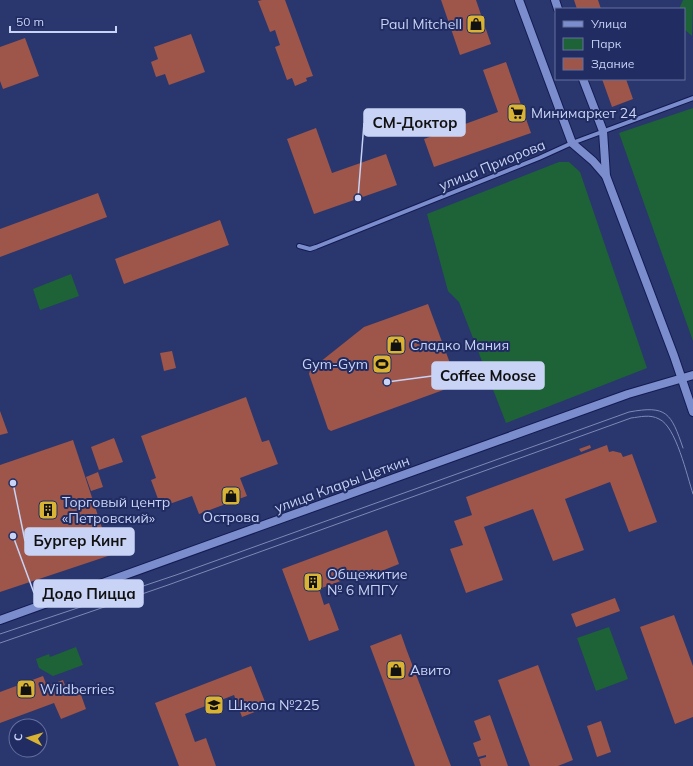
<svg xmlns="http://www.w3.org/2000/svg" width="693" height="766" font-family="Mulish,sans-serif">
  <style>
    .green { fill: #1e6337 }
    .building { fill: #9d5649 }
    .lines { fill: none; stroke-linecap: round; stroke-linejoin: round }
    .street-casing { stroke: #141b51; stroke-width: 6 }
    .secondary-casing { stroke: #141b51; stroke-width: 10 }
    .street { stroke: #7b8dcd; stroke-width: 4 }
    .secondary { stroke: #7b8dcd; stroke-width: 8 }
    .tram { stroke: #7d89b5; stroke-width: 1 }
    .labels { text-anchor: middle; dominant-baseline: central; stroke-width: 4; stroke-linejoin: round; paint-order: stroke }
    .poi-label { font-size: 14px; fill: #c8d3f5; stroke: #212c62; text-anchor: start }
    .street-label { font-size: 14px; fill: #c8d3f5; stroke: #212c62 }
    .leader { fill: none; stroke: #c8d3f5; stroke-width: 1.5 }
    .callout-dot { fill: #c8d3f5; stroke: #212c62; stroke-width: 1.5 }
    .callout { fill: #c8d3f5; stroke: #c8d3f5; stroke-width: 1.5 }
    .callout-label { font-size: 15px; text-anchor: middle; font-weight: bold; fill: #111 }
  </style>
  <rect width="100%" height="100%" fill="#2a366e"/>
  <g class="green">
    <polygon points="683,0 693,0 692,36 684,29 684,9 679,9"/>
    <polygon points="693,108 693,341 619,133"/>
    <polygon points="559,162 569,162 580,172 647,368 506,423 459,302 448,291 427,214"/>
    <polygon points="71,274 79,296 40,310 33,289"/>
    <polygon points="609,627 628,679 596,691 577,638"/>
    <polygon points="76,647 83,665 53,676 39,668 36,659 49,654 50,657"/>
  </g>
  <g class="building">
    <polygon points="262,0 285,0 313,76 306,78 307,81 295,86 292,78 287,80 275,47 280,45 275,30 270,32 258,1"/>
    <polygon points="441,0 476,0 491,44 460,55"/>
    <polygon points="574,0 598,0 601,9 577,9"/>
    <polygon points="191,34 205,72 169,85 165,74 156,77 151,62 158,59 154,47"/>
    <polygon points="25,38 39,76 3,89 0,81 0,47"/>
    <polygon points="506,62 531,133 434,167 424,139 498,112 483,70"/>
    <polygon points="602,79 626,79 633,99 612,107"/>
    <polygon points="316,128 332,173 386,154 397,185 314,214 287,139"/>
    <polygon points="98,193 107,217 0,257 0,229"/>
    <polygon points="220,220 229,245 124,284 115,259"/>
    <polygon points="428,304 457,382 457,385 331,431 328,429 309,374 310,370 364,327"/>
    <polygon points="172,351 176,368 164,371 160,353"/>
    <polygon points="246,397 262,442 269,440 278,464 240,478 247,496 199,514 192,496 161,507 151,480 156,478 141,436"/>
    <polygon points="0,411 8,433 0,435"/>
    <polygon points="114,438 123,462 99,470 91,447"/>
    <polygon points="73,440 111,555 0,592 0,465"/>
    <polygon points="590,445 591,448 581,452 579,449"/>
    <polygon points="607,445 609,452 613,451 621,453 623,457 632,454 657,522 629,532 610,482 565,499 584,550 553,561 533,509 484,527 503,580 466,593 450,549 463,545 454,521 472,515 466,497"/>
    <polygon points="98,472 103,487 91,491 86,477"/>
    <polygon points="387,530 399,564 374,574 373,569 319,589 324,605 329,603 339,630 309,641 282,569"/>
    <polygon points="615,598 620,611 576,627 571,614"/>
    <polygon points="674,615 693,666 693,717 675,724 640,627"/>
    <polygon points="401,634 407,651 451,766 415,766 370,646"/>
    <polygon points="538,665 573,760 558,766 530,766 498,680"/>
    <polygon points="251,666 267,707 242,717 234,695 185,714 195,742 206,738 216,766 179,766 155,703"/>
    <polygon points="43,676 47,686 63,680 68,693 79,689 86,709 61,719 54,703 0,723 0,692"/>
    <polygon points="490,715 508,766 481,766 479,759 486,757 486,755 478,757 473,743 481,740 474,721"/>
    <polygon points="601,721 611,752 597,757 587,726"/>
  </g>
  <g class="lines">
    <defs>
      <polyline id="street" points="299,246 310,249 316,247 539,158 572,143 693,98"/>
      <g id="secondary">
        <polyline points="519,0 572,143 593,161 606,176"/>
        <polyline points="555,0 558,9"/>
        <polyline points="583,79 603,131 606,176 674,356 693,412"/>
        <polyline points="0,620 500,440 628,394 693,375"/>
      </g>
    </defs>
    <use href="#street" class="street-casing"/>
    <use href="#secondary" class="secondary-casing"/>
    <use href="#street" class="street"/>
    <use href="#secondary" class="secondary"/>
    <g class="tram">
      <path d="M0 634 176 575 629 412C667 405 671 413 683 448"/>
      <path d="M0 643 168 585 631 418C640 417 650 414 659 419 676 426 687 476 693 494"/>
    </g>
  </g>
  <defs>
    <symbol id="shop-square" viewBox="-11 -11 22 22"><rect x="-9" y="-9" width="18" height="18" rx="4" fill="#d9b334" stroke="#212c62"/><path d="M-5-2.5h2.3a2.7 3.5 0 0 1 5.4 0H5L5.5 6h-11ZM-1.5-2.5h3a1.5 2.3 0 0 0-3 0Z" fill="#111"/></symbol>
    <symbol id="supermarket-square" viewBox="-11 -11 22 22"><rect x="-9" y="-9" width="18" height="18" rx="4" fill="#d9b334" stroke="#212c62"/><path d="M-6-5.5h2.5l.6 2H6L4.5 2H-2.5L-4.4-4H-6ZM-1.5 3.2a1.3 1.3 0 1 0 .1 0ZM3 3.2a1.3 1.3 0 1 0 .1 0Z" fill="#111"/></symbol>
    <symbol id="stadium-square" viewBox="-11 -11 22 22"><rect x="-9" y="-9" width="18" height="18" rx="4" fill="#d9b334" stroke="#212c62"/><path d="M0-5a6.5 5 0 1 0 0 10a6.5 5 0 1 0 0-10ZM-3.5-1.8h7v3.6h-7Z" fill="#111"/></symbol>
    <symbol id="building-square" viewBox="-11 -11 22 22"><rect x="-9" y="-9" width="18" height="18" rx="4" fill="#d9b334" stroke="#212c62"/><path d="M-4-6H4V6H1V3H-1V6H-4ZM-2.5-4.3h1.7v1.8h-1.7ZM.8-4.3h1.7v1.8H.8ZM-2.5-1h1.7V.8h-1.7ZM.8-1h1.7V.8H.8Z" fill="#111"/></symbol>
    <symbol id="school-square" viewBox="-11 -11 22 22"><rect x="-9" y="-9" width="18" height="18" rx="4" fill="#d9b334" stroke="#212c62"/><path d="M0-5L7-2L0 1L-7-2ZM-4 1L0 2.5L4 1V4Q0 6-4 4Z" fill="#111"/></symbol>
  </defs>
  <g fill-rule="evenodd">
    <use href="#shop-square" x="465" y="13" width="22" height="22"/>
    <use href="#supermarket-square" x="506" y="102" width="22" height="22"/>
    <use href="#shop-square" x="385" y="334" width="22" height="22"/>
    <use href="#stadium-square" x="371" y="353" width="22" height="22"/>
    <use href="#shop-square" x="220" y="485" width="22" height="22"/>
    <use href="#building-square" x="37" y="499" width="22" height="22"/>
    <use href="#building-square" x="302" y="571" width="22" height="22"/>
    <use href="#shop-square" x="385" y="659" width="22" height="22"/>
    <use href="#shop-square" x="15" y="678" width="22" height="22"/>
    <use href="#school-square" x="203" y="694" width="22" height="22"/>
  </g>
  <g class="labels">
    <g class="poi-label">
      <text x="462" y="24" text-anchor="end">Paul Mitchell</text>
      <text x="531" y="113">Минимаркет 24</text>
      <text x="410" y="345">Сладко Мания</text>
      <text x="368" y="364" text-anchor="end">Gym-Gym</text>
      <text x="62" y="502">Торговый центр<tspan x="62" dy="16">«Петровский»</tspan></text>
      <text x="231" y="517" text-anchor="middle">Острова</text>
      <text x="327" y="574">Общежитие<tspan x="327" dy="16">№ 6 МПГУ</tspan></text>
      <text x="410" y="670">Авито</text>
      <text x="40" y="689">Wildberries</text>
      <text x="228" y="705">Школа №225</text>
    </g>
    <g class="street-label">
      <text transform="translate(492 165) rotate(-22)">улица Приорова</text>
      <text transform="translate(342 484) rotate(-20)">улица Клары Цеткин</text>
    </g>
  </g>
  <path class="leader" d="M358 198L364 123M387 382L432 376M13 483L25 541M13 536L34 593"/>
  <g class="callout-dot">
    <circle cx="358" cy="198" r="4"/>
    <circle cx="387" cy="382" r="4"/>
    <circle cx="13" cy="483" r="4"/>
    <circle cx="13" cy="536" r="4"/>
  </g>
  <g class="callout">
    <rect x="364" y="109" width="101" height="27" rx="4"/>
    <rect x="432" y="362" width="112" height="27" rx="4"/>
    <rect x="25" y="528" width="109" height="27" rx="4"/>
    <rect x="34" y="580" width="109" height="27" rx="4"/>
  </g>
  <g class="callout-label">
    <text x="415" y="128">СМ-Доктор</text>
    <text x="488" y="381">Coffee Moose</text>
    <text x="80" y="546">Бургер Кинг</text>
    <text x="89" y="599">Додо Пицца</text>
  </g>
  <rect x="555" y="8" width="130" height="72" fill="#212c62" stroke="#646f9d"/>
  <rect x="563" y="21" width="20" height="6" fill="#7b8dcd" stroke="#646f9d"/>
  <text x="591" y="28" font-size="12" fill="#c8d3f5">Улица</text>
  <rect x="563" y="38" width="20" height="12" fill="#1e6337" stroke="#646f9d"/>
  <text x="591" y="48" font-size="12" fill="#c8d3f5">Парк</text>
  <rect x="563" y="58" width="20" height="12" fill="#9d5649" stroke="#646f9d"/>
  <text x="591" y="68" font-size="12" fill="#c8d3f5">Здание</text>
  <g transform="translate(28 738) rotate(275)"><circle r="19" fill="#212c62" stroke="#646f9d"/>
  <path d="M0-3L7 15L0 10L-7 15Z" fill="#d9b334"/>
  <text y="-6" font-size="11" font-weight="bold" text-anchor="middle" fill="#c8d3f5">С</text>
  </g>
  <path d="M10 26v6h106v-6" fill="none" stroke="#c8d3f5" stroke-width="2"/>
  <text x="16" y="26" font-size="12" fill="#c8d3f5" stroke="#212c62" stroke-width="3" paint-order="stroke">50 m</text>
</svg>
